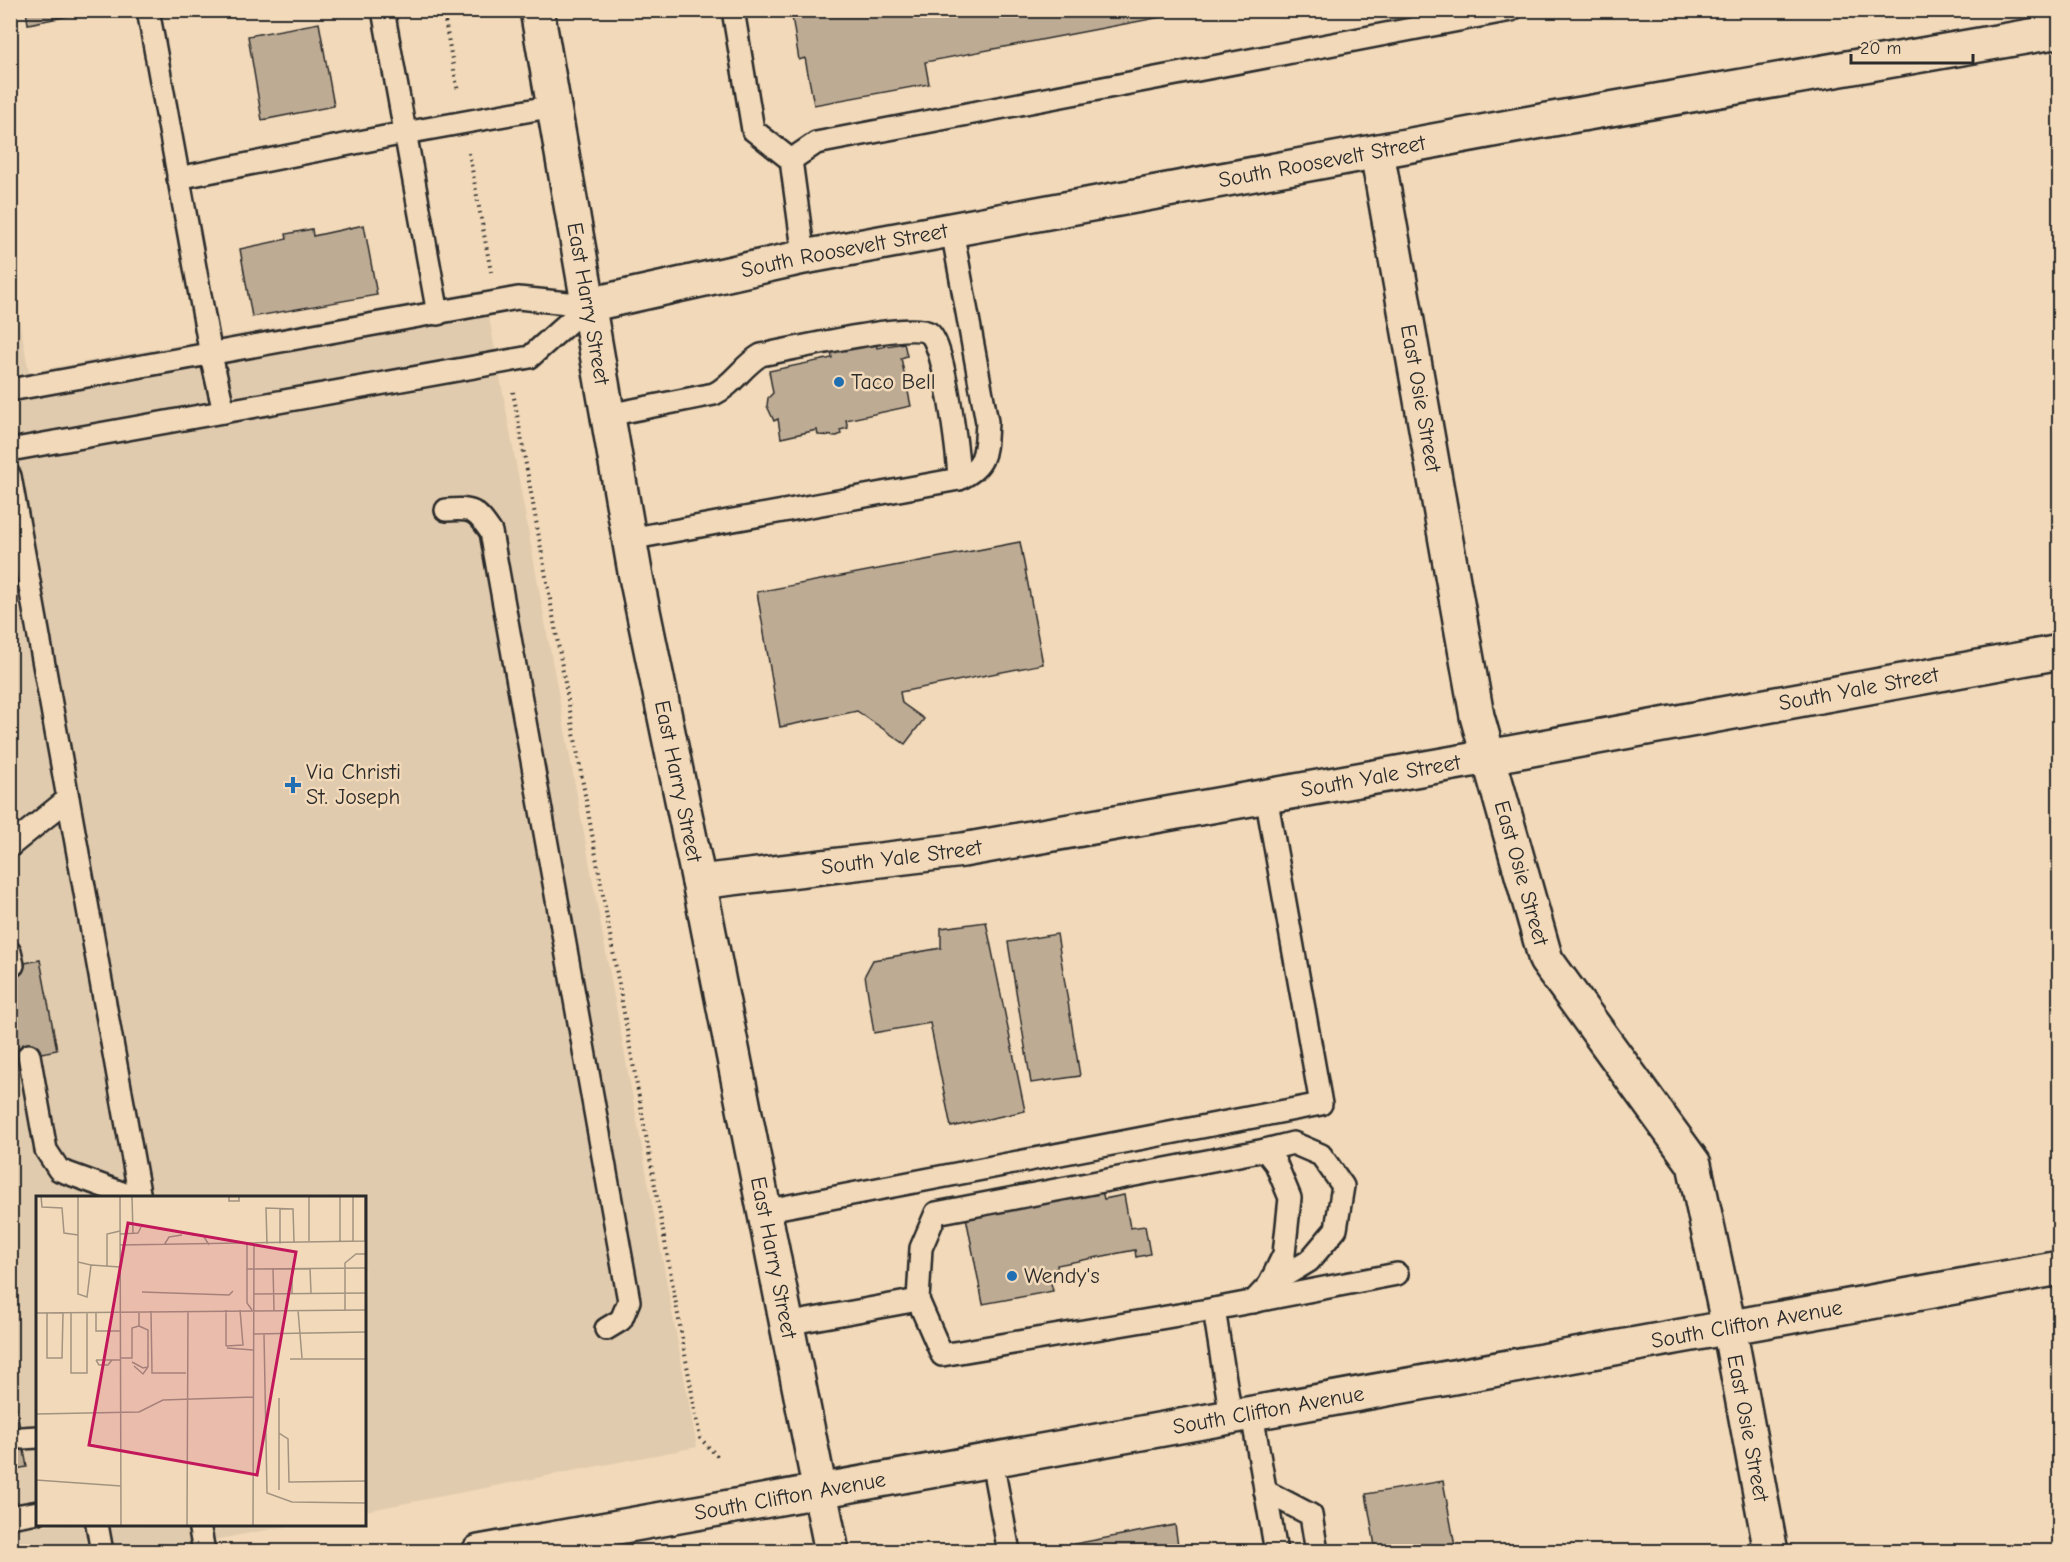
<svg xmlns="http://www.w3.org/2000/svg" width="2070" height="1562" font-family="'Comic Neue',sans-serif">
  <style>
    .built { fill: #e1cbae }
    .building { fill: #bdab94; stroke: #2b2b2b; stroke-width: 1.5 }
    .lines { fill: none; stroke-linecap: round; stroke-linejoin: round }
    .lane-casing { stroke: #2b2b2b; stroke-width: 26 }
    .street-casing { stroke: #2b2b2b; stroke-width: 38 }
    .secondary-casing { stroke: #2b2b2b; stroke-width: 38 }
    .path { stroke: #2b2b2b; stroke-width: 4; stroke-dasharray: 1.5 4.5; stroke-linecap: butt }
    .lane { stroke: #f1d9b9; stroke-width: 21 }
    .street { stroke: #f1d9b9; stroke-width: 33 }
    .secondary { stroke: #f1d9b9; stroke-width: 33 }
    .poi-dot { fill: #1f6fb2; stroke: #f1d9b9; stroke-width: 2 }
    .labels { text-anchor: middle; dominant-baseline: central; stroke-width: 5; stroke-linejoin: round; paint-order: stroke }
    .street-label { font-size: 22px; fill: #2b2b2b; stroke: #f1d9b9 }
    .poi-label { font-size: 22px; fill: #2b2b2b; stroke: #f1d9b9; text-anchor: start }
    .inset-road { fill: none; stroke: #a29380; stroke-width: 1.5 }
    .view { fill: #c2185b; fill-opacity: 0.15; stroke: #c2185b; stroke-width: 3 }
    .inset-edge { fill: none; stroke: #2b2b2b; stroke-width: 3 }
  </style>
  <rect width="100%" height="100%" fill="#f1d9b9"/>
  <filter id="ink" filterUnits="userSpaceOnUse"><feTurbulence type="fractalNoise" baseFrequency=".0167" numOctaves="2"/><feDisplacementMap in="SourceGraphic" scale="12" xChannelSelector="R" yChannelSelector="G"/><feConvolveMatrix kernelMatrix="1 2 1 2 8 2 1 2 1" color-interpolation-filters="sRGB"/></filter>
  <g filter="url(#ink)">
    <polygon class="built" points="10,271 29,372 484,290 697,1447 365,1511 364,1198 38,1198 38,1524 294,1525 155,1551 11,1551"/>
    <g class="building">
      <polygon points="26,10 99,10 28,24"/>
      <polygon points="791,10 1198,10 925,62 929,84 814,105 805,58 799,60"/>
      <polygon points="319,23 334,106 262,120 248,36"/>
      <polygon points="364,225 377,295 252,317 240,249 287,239 286,234 312,229 313,236"/>
      <polygon points="876,343 877,348 904,343 907,356 901,358 911,406 846,420 848,428 840,430 841,434 837,436 818,435 817,430 781,438 778,419 774,421 767,406 768,398 773,393 769,371 832,358 831,352"/>
      <polygon points="1020,542 1043,664 900,692 902,703 924,719 905,744 857,711 780,727 757,592"/>
      <polygon points="986,922 1025,1111 951,1127 930,1023 874,1033 865,975 873,960 941,948 941,928"/>
      <polygon points="1057,934 1080,1076 1031,1083 1008,942"/>
      <polygon points="40,960 57,1050 10,1059 10,966"/>
      <polygon points="1102,1191 1104,1199 1124,1195 1130,1228 1145,1226 1150,1254 1136,1257 1135,1250 1057,1265 1058,1273 1049,1275 1053,1291 983,1304 966,1217"/>
      <polygon points="10,1373 27,1467 10,1470"/>
      <polygon points="1443,1481 1456,1552 1376,1552 1366,1494"/>
      <polygon points="1175,1525 1179,1552 1076,1552 1074,1544"/>
    </g>
    <g class="lines">
      <defs>
        <g id="lane">
          <polyline points="148,10 211,355 224,412"/>
          <polyline points="383,10 438,314"/>
          <polyline points="733,10 753,130 791,160 804,257"/>
          <polyline points="791,160 816,143 1511,10"/>
          <polyline points="178,178 405,133 554,106"/>
          <polyline points="10,390 518,298 588,305"/>
          <path d="M608 415 714 394C733 385 743 365 761 355 789 350 910 321 929 333 945 343 958 457 959 479"/>
          <polyline points="10,450 530,357 588,305"/>
          <polyline points="10,476 140,1198"/>
          <path d="M446 510C473 508 476 510 491 532L629 1301 621 1320 606 1329"/>
          <path d="M629 539 959 479C988 465 985 451 987 422L952 230"/>
          <polyline points="10,846 68,799"/>
          <polyline points="10,952 13,965"/>
          <polyline points="29,1055 46,1150 59,1170 136,1198"/>
          <polyline points="1265,1150 1293,1143 1321,1155 1343,1186 1336,1229 1309,1261 1269,1285"/>
          <polyline points="763,1211 1321,1104 1266,796"/>
          <polyline points="918,1300 921,1248 936,1213 1265,1150 1276,1164 1290,1198 1284,1254 1269,1285 1253,1302"/>
          <polyline points="1214,1309 1397,1274"/>
          <polyline points="786,1324 918,1300 942,1355 1214,1309 1231,1417"/>
          <polyline points="1252,1414 1276,1552"/>
          <polyline points="22,1438 38,1437"/>
          <polyline points="992,1461 1009,1552"/>
          <polyline points="1265,1491 1311,1515 1317,1552"/>
          <polyline points="10,1517 38,1512"/>
          <polyline points="97,1524 102,1552"/>
          <polyline points="199,1524 204,1552"/>
        </g>
        <g id="street">
          <path id="s1" d="M1377 152 1477 716 1546 960 1694 1164 1729 1327 1771 1552"/>
          <path id="s2" d="M588 305 804 257 1547 120 2060 31"/>
          <path id="s3" d="M699 882 963 850 1488 757 2060 652"/>
          <path id="s4" d="M479 1552 2060 1268"/>
        </g>
        <g id="secondary">
          <path id="s5" d="M537 10 635 572 699 882 832 1552"/>
        </g>
      </defs>
      <use href="#lane" class="lane-casing"/>
      <use href="#street" class="street-casing"/>
      <use href="#secondary" class="secondary-casing"/>
      <g class="path">
        <polyline points="443,10 458,92"/>
        <polyline points="469,153 491,272"/>
        <polyline points="513,392 700,1438 720,1459"/>
      </g>
      <use href="#lane" class="lane"/>
      <use href="#street" class="street"/>
      <use href="#secondary" class="secondary"/>
    </g>
  </g>
  <g class="poi-dot">
    <circle cx="839" cy="382" r="6"/>
    <path d="M290 776h6v6h6v6h-6v6h-6v-6h-6v-6h6z"/>
    <circle cx="1012" cy="1276" r="6"/>
  </g>
  <g class="labels">
    <g class="street-label">
      <text stroke="none"><textPath href="#s2" startOffset="748">South Roosevelt Street</textPath></text>
      <text stroke="none"><textPath href="#s2" startOffset="262">South Roosevelt Street</textPath></text>
      <text stroke="none"><textPath href="#s5" startOffset="298">East Harry Street</textPath></text>
      <text stroke="none"><textPath href="#s1" startOffset="250">East Osie Street</textPath></text>
      <text stroke="none"><textPath href="#s3" startOffset="1176">South Yale Street</textPath></text>
      <text stroke="none"><textPath href="#s3" startOffset="690">South Yale Street</textPath></text>
      <text stroke="none"><textPath href="#s5" startOffset="784">East Harry Street</textPath></text>
      <text stroke="none"><textPath href="#s3" startOffset="204">South Yale Street</textPath></text>
      <text stroke="none"><textPath href="#s1" startOffset="736">East Osie Street</textPath></text>
      <text stroke="none"><textPath href="#s5" startOffset="1270">East Harry Street</textPath></text>
      <text stroke="none"><textPath href="#s4" startOffset="1288">South Clifton Avenue</textPath></text>
      <text stroke="none"><textPath href="#s4" startOffset="802">South Clifton Avenue</textPath></text>
      <text stroke="none"><textPath href="#s1" startOffset="1348">East Osie Street</textPath></text>
      <text stroke="none"><textPath href="#s4" startOffset="316">South Clifton Avenue</textPath></text>
    </g>
    <g class="poi-label">
      <text x="851" y="382">Taco Bell</text>
      <text x="306" y="772">Via Christi<tspan x="306" dy="25">St. Joseph</tspan></text>
      <text x="1024" y="1276">Wendy's</text>
    </g>
  </g>
  <g transform="translate(36 1196)">
    <rect width="330" height="330" fill="#f1d9b9"/>
    <path class="inset-road" d="M5 0 6 11 26 12 28 37 42 39M42 0V98L51 101 55 69 42 66M84 0 85 330M96 0 97 38M193 0V5H203V0M273 0V45M304 0V45M317 0V45M244 13V48M84 38 102 37 105 31M156 39H167L173 49M211 48V107L216 114M231 48 230 12 257 13 258 46M84 49 329 45V0M128 49 133 41 146 39M55 69 84 71M71 71V38L84 35M237 72 238 114M256 72V97M274 72 275 97M211 73 330 72M106 96 193 99 197 95M218 98 330 97M190 114V150M262 114 266 162M309 114V67L320 58H330M115 115 116 177H150M0 117 330 114M11 117V162H26L27 117M35 117V177H51V117M60 117V135H84M217 138 330 136M228 138 231 297 256 306 330 307M190 150 207 149 204 114M191 152 217 154M84 162H96V132L103 130V116M254 163H330M60 164H84M60 164 63 169H72L76 164M96 166 107 172 112 171V134L103 130M98 170 107 178 112 171M243 202V237L252 243 253 286 330 285M0 218 103 216 127 204 217 201M243 237V294M0 284 85 290M151 330 152 115M217 330 218 48"/>
    <path class="view" d="M92 27 260 56 221 279 53 249Z"/>
    <rect width="330" height="330" class="inset-edge"/>
  </g>
  <rect width="2070" height="1562" fill="none" stroke="#f1d9b9" stroke-width="36"/>
  <rect x="18" y="18" width="2034" height="1526" fill="none" stroke="#2b2b2b" stroke-width="2" filter="url(#ink)"/>
  <path d="M1851 54v9h122v-9" fill="none" stroke="#2b2b2b" stroke-width="3"/>
  <text x="1860" y="54" font-size="18" fill="#2b2b2b" stroke="#f1d9b9" stroke-width="4.5" paint-order="stroke">20 m</text>
</svg>
